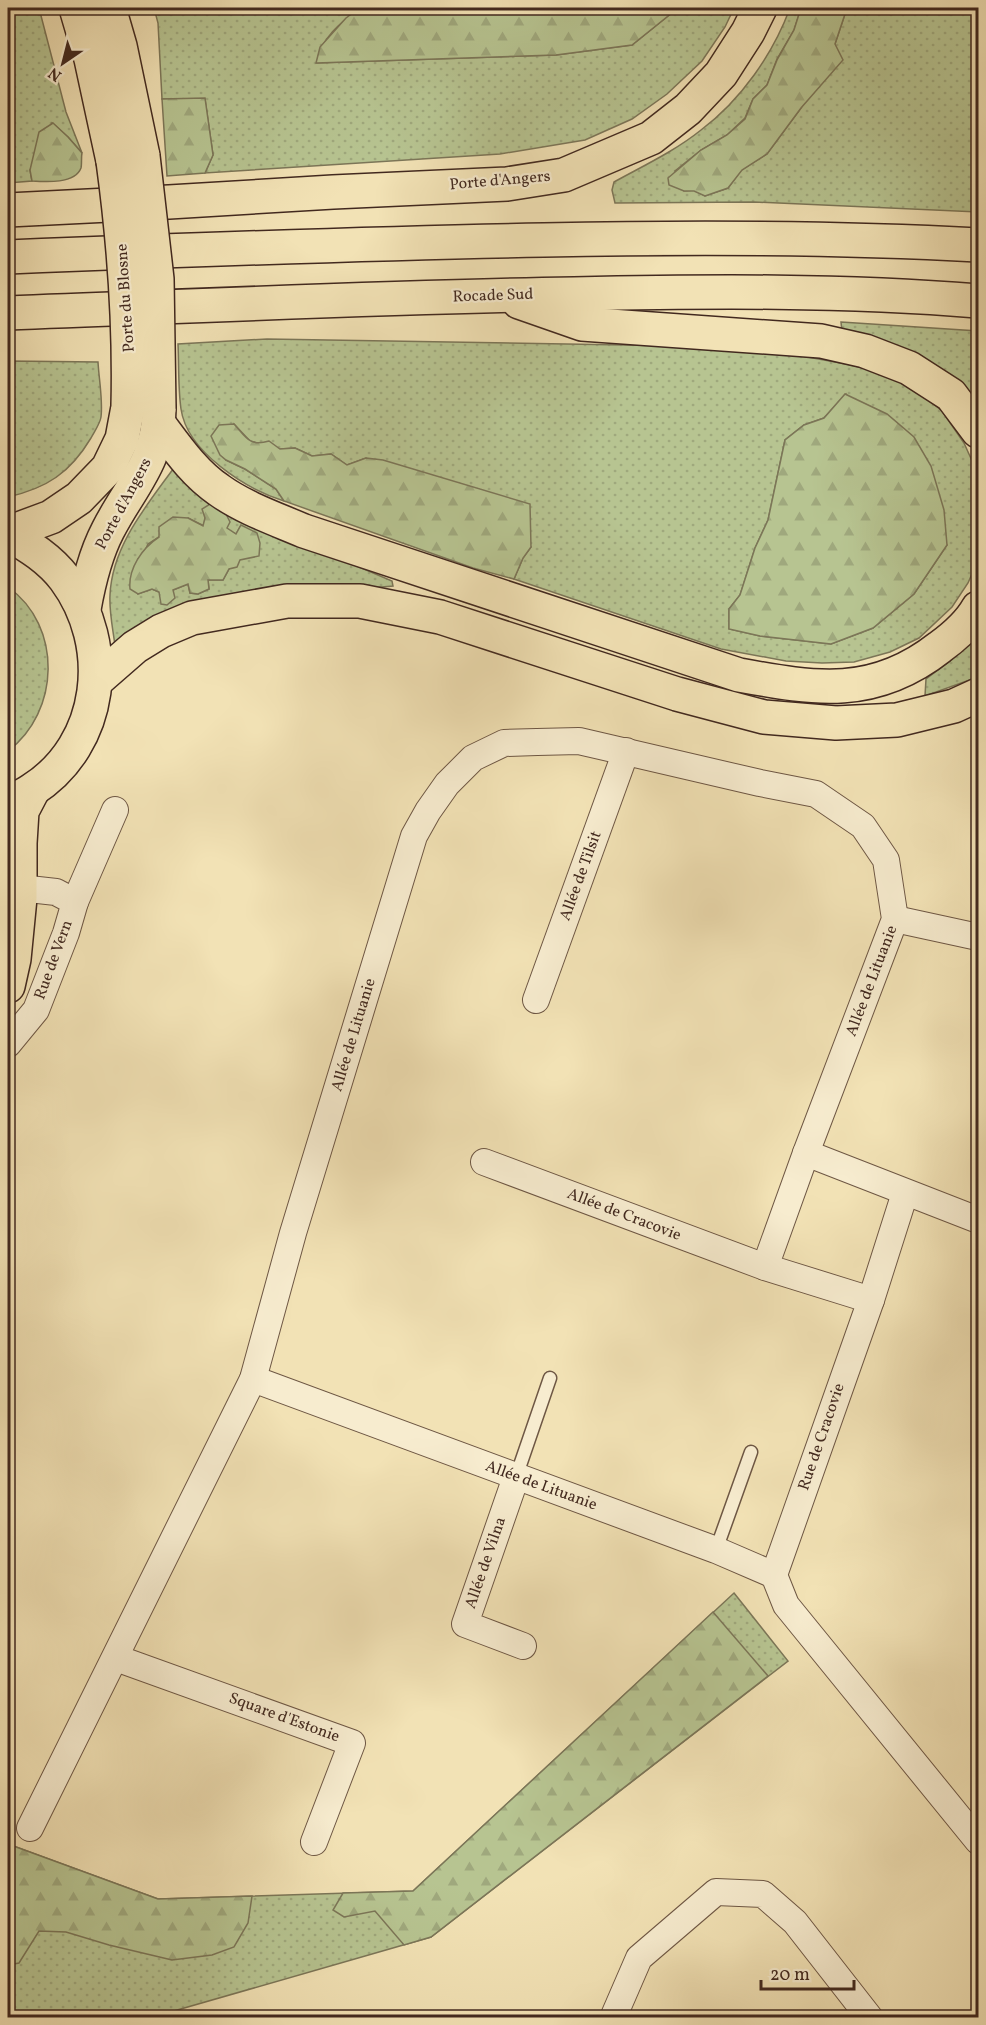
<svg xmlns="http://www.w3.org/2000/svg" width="986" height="2025" font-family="Vollkorn,serif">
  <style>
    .grass { fill: url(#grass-dots); stroke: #7c7658; stroke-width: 1.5; fill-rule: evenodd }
    .forest { fill: url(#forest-firs); stroke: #7c7658; stroke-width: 1.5 }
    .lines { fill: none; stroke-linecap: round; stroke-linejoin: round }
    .service-casing { stroke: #6e5744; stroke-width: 15 }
    .minor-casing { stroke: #6e5744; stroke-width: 28 }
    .primary-casing { stroke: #42291f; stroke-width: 36 }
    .trunk-casing { stroke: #42291f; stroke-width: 36 }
    .service { stroke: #f7eccf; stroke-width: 12 }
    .minor { stroke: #f7eccf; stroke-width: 26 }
    .primary { stroke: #f2e2b5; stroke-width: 33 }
    .trunk { stroke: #f2e2b5; stroke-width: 33 }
    .trunk-bridge-casing { stroke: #42291f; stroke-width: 36; stroke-linecap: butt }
    .trunk-bridge { stroke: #f2e2b5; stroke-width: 33 }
    .labels { text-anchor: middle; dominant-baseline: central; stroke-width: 4.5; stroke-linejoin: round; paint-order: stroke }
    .street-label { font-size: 16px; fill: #42291f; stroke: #f7eccf }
  </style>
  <defs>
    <pattern id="grass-dots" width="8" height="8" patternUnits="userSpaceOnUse" patternTransform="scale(1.5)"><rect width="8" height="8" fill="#b7c491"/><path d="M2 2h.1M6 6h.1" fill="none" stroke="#9fa87d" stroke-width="1.8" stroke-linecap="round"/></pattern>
    <pattern id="forest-firs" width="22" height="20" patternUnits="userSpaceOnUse" patternTransform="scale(1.5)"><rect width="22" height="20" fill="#b7c491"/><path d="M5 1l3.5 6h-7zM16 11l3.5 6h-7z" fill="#9fa87d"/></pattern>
  </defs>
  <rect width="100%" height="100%" fill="#f2e2b5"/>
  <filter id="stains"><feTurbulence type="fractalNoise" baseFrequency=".00333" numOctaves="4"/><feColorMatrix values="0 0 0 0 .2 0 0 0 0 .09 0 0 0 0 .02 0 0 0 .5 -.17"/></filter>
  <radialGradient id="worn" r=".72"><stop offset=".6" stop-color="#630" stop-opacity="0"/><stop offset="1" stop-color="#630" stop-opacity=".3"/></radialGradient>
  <g class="grass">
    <polygon points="8,8 39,8 66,112 82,153 68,137 52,123 30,170 32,181 8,183"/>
    <path d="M154 8H360C342 21 319 40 317 63L556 55 632 45 678 8H734L725 27 702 61 667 94 632 119 585 140 500 154 205 173 213 155 205 99H162L158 23Z"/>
    <path d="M790 8H801L794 30 777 59 767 85 753 99 745 118 727 135 701 150 675 171 684 191 694 190 705 196 728 188 741 170 767 154 801 108 835 44 847 8H978V212L754 202 615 203 612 190 614 182C643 166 675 151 701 130 741 100 773 54 790 8Z"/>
    <polygon points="841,322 978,331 978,403 969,392 842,332"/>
    <path d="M267 339 683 346 802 356 846 364 886 373 915 389 942 411 964 443 978 474V560L968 583 952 607 919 638 890 652 854 662 822 663 786 661 721 649 514 579 523 558 531 547 366 458 347 465 331 454 312 456 295 448 280 449 250 441 234 424 226 460 245 469 276 489 284 501C246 489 187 452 181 409 178 388 179 365 178 344ZM846 394 947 545 914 594 873 628 831 644 760 636 729 629V609L740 595 755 548 768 520 785 440 804 425 824 418Z"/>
    <path d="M8 361 98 362C99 380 103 400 101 417 100 424 94 432 91 438 70 473 47 488 8 497Z"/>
    <path d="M176 465 310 546 392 581 393 586 370 588 115 646C113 629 109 612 110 595 112 545 148 504 176 465ZM188 518 204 526 205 518 236 534 241 525 229 569 223 580H208L209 589 198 594 190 593 188 584 173 590 159 592 152 589 138 594V559L144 553 148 544Z"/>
    <path d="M8 587C63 626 60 712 8 751Z"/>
    <polygon points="978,636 978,677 925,696 926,679 950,661"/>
    <polygon points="734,1593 788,1661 431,1937 153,2017 8,2017 8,1844 158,1899 413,1891"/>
  </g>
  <g class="forest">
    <polygon points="360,8 678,8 632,45 556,55 316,63 320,47 346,18"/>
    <polygon points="801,8 847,8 835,44 843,60 801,108 767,154 742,170 728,188 705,196 694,191 684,191 669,185 668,178 701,150 727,135 745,119 753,99 767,85 777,60 794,30"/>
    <polygon points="205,98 213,155 205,173 167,176 162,99"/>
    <path d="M53 123 68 137 82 153C81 157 82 164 81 168 75 184 46 182 32 181L30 170 39 132Z"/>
    <polygon points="845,394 887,414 914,437 931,466 944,510 947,545 914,594 873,628 831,644 760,636 729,629 729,609 740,595 755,548 768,520 785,440 804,425 824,418"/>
    <path d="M234 424C246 437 249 447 269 441L280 449 295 448 312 456 331 454 347 465 366 458 383 460 530 504 531 547 523 558 514 579 473 568 284 501 276 489 245 469 226 460 220 455 211 436 219 425Z"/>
    <path d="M210 504 223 508 230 522 227 528 236 534 241 525 257 533 260 543 259 556 240 560 237 567 229 569 223 580H208L209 589 198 594 190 593 188 584 173 590 175 598 167 605 161 604 159 592 152 589 138 594 130 589C128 569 142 548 159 537V527L173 517 188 518 203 526 205 518 202 509Z"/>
    <polygon points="713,1612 768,1676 431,1937 404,1945 375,1911 344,1917 333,1910 343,1893 413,1891"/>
    <polygon points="8,1844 158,1899 252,1896 248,1923 234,1947 212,1955 172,1960 109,1945 66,1932 39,1931 19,1963 8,1965"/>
  </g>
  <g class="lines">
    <defs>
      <g id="service">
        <polyline points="516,1477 550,1378"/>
        <polyline points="716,1550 751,1452"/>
      </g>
      <g id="minor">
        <polyline points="75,902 115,810"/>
        <polyline points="895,919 978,937"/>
        <polyline points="536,1000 626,751"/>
        <polyline points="8,1044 36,1010 66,933 75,902 56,892 20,888"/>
        <polyline points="806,1153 978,1220"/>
        <polyline points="484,1162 765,1267"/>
        <polyline points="253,1379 716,1550 774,1575 786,1605 978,1841"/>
        <polyline points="516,1477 465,1624 523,1646"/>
        <polyline points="774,1575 871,1300 905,1193"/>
        <polyline points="116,1658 352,1743 314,1842"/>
        <polyline points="30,1828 253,1379 293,1233 414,836 428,811 447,784 473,758 504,743 537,742 579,741 760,783 816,794 863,826 886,860 895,919 806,1153 765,1267 871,1300"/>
        <polyline points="613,2018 639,1958 716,1892 763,1894 795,1922 870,2018"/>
      </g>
      <g id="primary">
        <path d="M8 534C29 546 50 559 65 579 114 645 104 744 32 790 25 795 16 799 8 803"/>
        <polyline points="8,986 14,959 20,898 20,843 22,811 33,790"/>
      </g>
      <g id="trunk">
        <polyline points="76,8 91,59 113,161"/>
        <polyline points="109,8 120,46 143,156"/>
        <polyline points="8,210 169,202 333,192 507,184 564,175 651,138 688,109 721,74 748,32 760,8"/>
        <path d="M8 257C186 250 365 243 544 240 689 237 834 237 978 245"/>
        <polyline points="519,302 582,324 821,341 865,351 909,368 951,395 978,431"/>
        <path d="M8 313C196 306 385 297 574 294 709 291 844 290 978 301"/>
        <path d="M159 424C177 448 194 473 219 490 244 508 276 519 304 531L739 675C816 689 874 699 940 647 955 636 969 624 978 608"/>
        <polyline points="8,533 51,517 79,498 108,468 122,439 128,407"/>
        <path d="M84 609C89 581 95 555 108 530 130 487 159 461 159 409"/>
        <polyline points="96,681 135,647 161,631 192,618 287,601 360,601 440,617 677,694 764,717 836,723 897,720 954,706 978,695"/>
      </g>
    </defs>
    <use href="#service" class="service-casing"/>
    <use href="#minor" class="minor-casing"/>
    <use href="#primary" class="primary-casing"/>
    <use href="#trunk" class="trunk-casing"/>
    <use href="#service" class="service"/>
    <use href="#minor" class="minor"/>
    <use href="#primary" class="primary"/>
    <use href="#trunk" class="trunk"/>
    <defs>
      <g id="trunk-bridge">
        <polyline points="143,156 157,279 159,409"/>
        <path d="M113 161C124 242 130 325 128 407"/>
      </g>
    </defs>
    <use href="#trunk-bridge" class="trunk-bridge-casing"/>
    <use href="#trunk-bridge" class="trunk-bridge"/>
  </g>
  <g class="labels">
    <g class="street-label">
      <text transform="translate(500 181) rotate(-5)">Porte d'Angers</text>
      <text transform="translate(493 296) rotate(-2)">Rocade Sud</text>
      <text transform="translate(126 298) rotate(-94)">Porte du Blosne</text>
      <text transform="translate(124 504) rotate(-62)">Porte d'Angers</text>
      <text transform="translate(581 876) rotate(-70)">Allée de Tilsit</text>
      <text transform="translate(54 960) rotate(-70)">Rue de Vern</text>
      <text transform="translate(872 981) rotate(-69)">Allée de Lituanie</text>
      <text transform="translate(354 1035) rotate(-73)">Allée de Lituanie</text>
      <text transform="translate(624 1215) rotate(21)">Allée de Cracovie</text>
      <text transform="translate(822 1437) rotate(-71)">Rue de Cracovie</text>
      <text transform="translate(541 1486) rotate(20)">Allée de Lituanie</text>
      <text transform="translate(486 1563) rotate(-71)">Allée de Vilna</text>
      <text transform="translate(284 1718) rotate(20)">Square d'Estonie</text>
    </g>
  </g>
  <rect width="986" height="2025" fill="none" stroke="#f2e2b5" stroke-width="30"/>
  <rect x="9" y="9" width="968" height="2007" fill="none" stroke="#42291f" stroke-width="3"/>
  <rect x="15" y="15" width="956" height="1995" fill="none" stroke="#42291f" stroke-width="1.5"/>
  <g transform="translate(63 63) rotate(215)" stroke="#f7eccf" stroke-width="4.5" paint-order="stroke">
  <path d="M0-4.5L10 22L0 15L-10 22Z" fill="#42291f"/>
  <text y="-9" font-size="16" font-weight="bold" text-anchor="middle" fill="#42291f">N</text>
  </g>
  <path d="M761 1980v9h93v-9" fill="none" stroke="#42291f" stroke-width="3"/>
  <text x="770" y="1980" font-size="18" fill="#42291f" stroke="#f7eccf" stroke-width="4.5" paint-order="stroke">20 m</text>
  <rect width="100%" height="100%" filter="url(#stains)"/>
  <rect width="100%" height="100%" fill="url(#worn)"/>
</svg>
